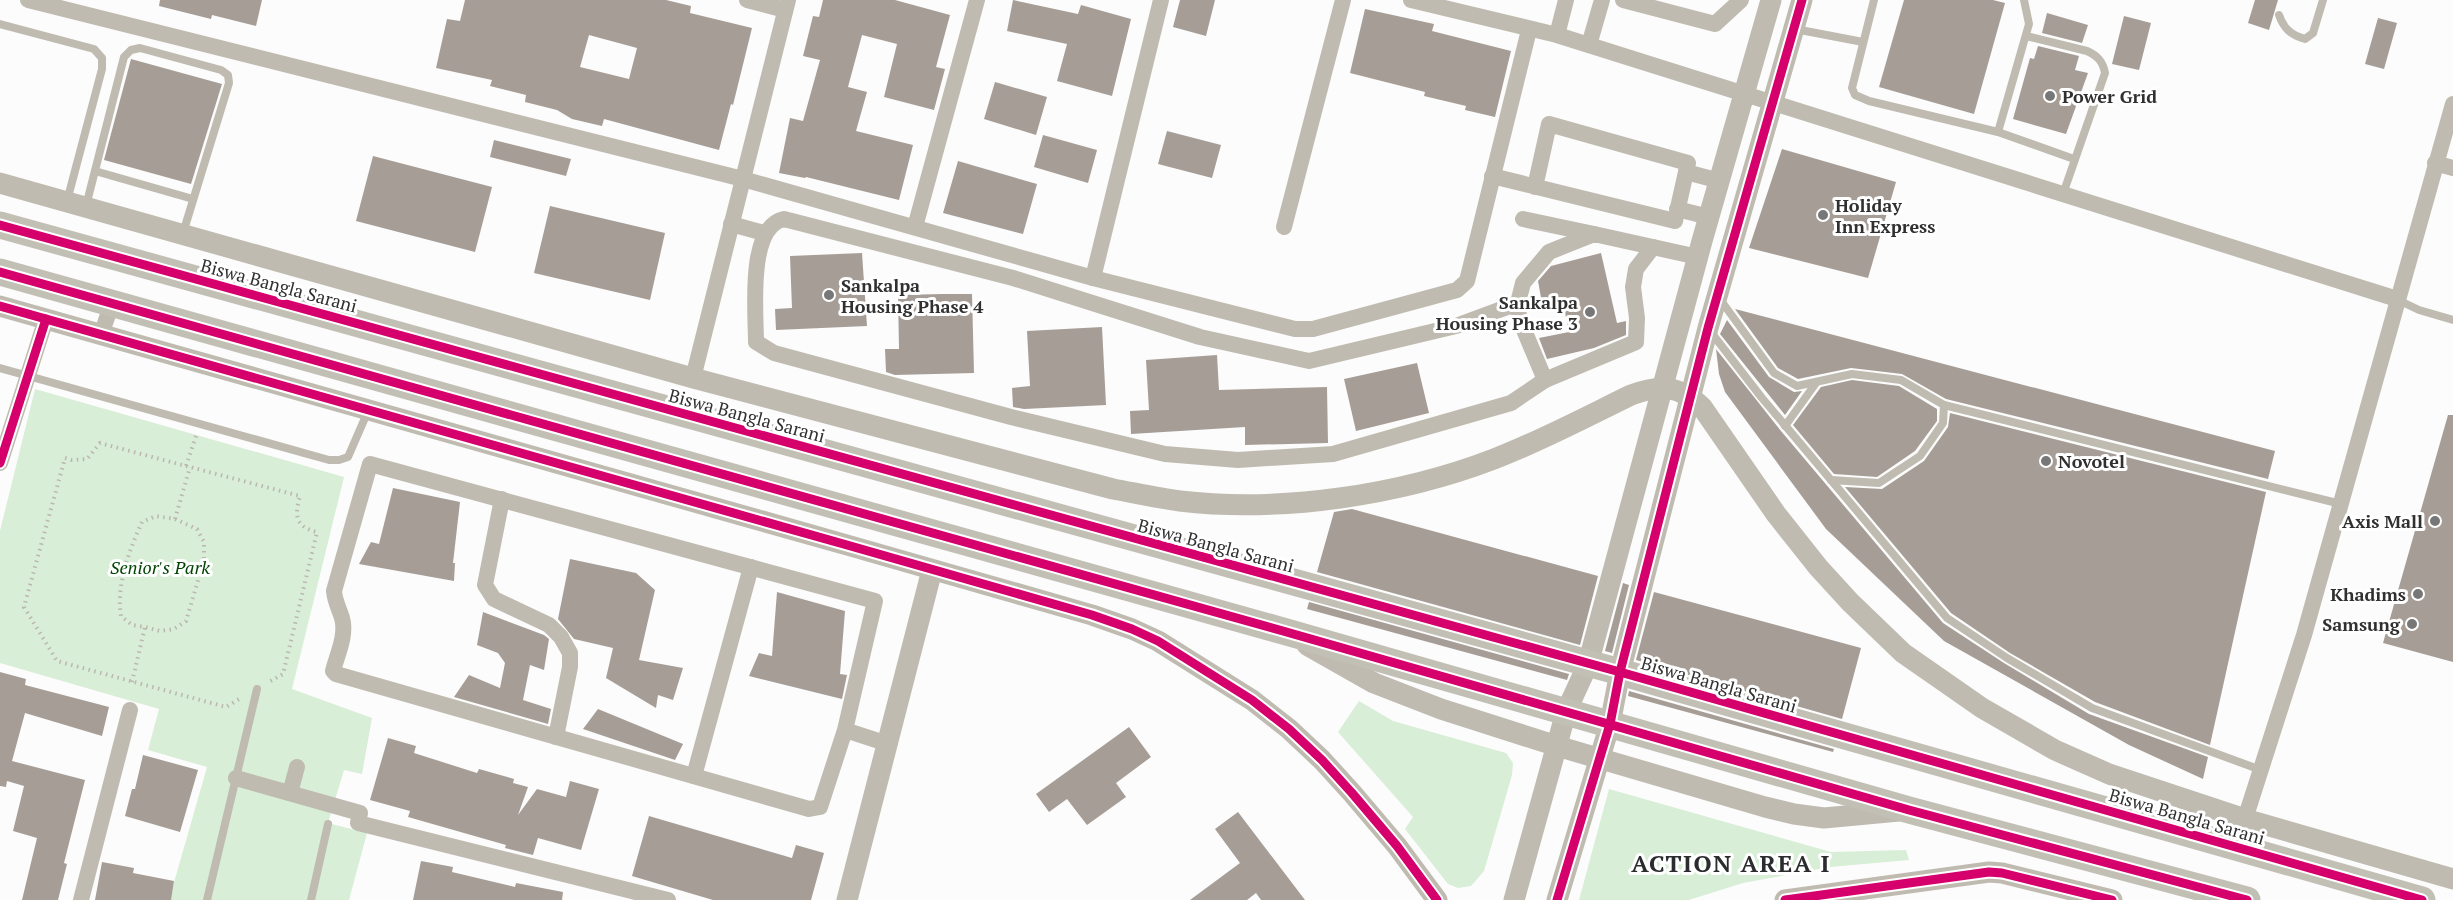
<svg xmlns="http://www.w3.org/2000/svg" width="2453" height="900" font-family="'PT Serif',serif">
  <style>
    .green { fill: #d8eed7 }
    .building { fill: #a69d96; fill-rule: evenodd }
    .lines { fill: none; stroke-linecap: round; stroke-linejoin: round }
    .path { stroke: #bbb7b0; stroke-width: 4; stroke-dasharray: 1.5 4.5; stroke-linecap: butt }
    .service { stroke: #c0bbb0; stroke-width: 8 }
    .minor { stroke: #c0bbb0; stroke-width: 16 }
    .tertiary { stroke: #c0bbb0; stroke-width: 21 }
    .primary { stroke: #c2bfb5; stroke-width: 27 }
    .cycleway-casing { stroke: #fff; stroke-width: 13 }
    .cycleway { stroke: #d6006c; stroke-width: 9 }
    .poi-dot { fill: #777778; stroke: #fff; stroke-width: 2 }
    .labels { text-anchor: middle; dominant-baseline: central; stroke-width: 6; stroke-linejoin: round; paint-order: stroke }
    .poi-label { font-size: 18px; font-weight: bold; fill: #303031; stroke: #fff; text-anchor: start }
    .street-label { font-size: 18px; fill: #303031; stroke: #fff }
    .park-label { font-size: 18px; font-style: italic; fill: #004504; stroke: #fff }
    .district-label { font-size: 24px; font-weight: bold; letter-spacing: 1.5px; fill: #2b2c2d; stroke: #fff }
  </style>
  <rect width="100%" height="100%" fill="#fcfcfc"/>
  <g class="green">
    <polygon points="35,389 344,477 292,689 372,718 362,774 344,770 328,823 367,833 349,900 169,900 207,767 148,750 159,709 0,663 0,531"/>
    <polygon points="1359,701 1393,721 1506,753 1513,763 1512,775 1484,871 1471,886 1458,888 1448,884 1405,829 1413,817 1338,732"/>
    <polygon points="1609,789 1831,852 1906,850 1909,860 1830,867 1743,883 1689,900 1579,900"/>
  </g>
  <g class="building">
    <polygon points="160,0 262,0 256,26 212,15 211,19 159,6"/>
    <path d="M465 0H666L691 6 690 13 752 28 733 105 731 104 719 150 604 119 602 126 572 119 557 110 525 102 526 95 490 86 492 80 436 68 447 19 460 21ZM589 35 637 48 629 79 580 67Z"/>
    <polygon points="823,0 895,0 950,15 936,67 945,69 934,110 884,97 897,44 862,35 848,87 867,92 856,131 913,145 899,200 806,177 805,178 779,173 790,118 803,121 820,60 803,56 813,16 819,17"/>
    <polygon points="1013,0 1078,14 1081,5 1131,19 1112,96 1057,81 1067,44 1007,31"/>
    <polygon points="1180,0 1215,0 1206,36 1173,27"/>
    <polygon points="1904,0 1993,0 2005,3 1974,114 1879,87"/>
    <polygon points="2255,0 2278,0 2269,30 2248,23"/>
    <polygon points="1365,9 1434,24 1432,31 1511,51 1495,117 1465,110 1466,106 1424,96 1425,92 1350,73"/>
    <polygon points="2047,13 2088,25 2082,43 2042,33"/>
    <polygon points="2124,16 2151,23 2139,70 2112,64"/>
    <polygon points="2378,18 2397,23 2384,69 2365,64"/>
    <polygon points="2038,46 2079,56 2075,70 2088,73 2066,134 2013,119 2030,58 2034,59"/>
    <polygon points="131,59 222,84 191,184 104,160"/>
    <polygon points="995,82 1047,97 1036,135 984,119"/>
    <polygon points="1167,131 1221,145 1212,178 1158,164"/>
    <polygon points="1043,135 1097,150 1088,183 1034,167"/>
    <polygon points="494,140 571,159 566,176 490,157"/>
    <polygon points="1782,149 1896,182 1868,278 1749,248"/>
    <polygon points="373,156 492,187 475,252 356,221"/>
    <polygon points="958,161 1037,184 1023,234 943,213"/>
    <polygon points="550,206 665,233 650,300 534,273"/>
    <polygon points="862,253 867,326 776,330 775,309 792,308 790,256"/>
    <polygon points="1601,253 1617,323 1626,321 1626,335 1594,348 1547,359 1539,338 1569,332 1562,298 1542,303 1538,281 1551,266"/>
    <polygon points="943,294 972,294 974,373 895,375 886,372 885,349 899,349 898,295"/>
    <polygon points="1735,309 2275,451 2268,479 1946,399 1902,374 1851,368 1798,379 1778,368"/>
    <polygon points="1727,320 1769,377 1794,392 1802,391 1785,415 1720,334"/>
    <polygon points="1102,327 1106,405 1024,409 1013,407 1012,388 1030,386 1027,331"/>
    <polygon points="1716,349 1781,431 1943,623 2004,663 2089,714 2208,757 2203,779 2129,745 1944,641 1826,529 1725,392 1719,374"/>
    <polygon points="1217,355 1219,390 1327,387 1328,443 1245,445 1245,427 1131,434 1130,411 1149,410 1146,360"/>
    <polygon points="1417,363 1429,413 1356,431 1344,379"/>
    <polygon points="1852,380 1899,386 1937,409 1937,421 1915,451 1877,477 1834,474 1793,425 1821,387"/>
    <polygon points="1950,413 2266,492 2210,745 2095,702 2010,653 1951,613 1845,487 1882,489 1924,461 1948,427"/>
    <polygon points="2448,415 2453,415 2453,662 2383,643"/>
    <polygon points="393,488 460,502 453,563 455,563 454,581 359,564 371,542 379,544"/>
    <polygon points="1352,509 1598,576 1580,645 1317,572 1334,512"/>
    <polygon points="570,559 636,573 655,590 639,660 683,668 673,700 658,695 656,708 606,678 613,648 574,639 558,619"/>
    <polygon points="1623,583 1629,585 1612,653 1605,651"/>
    <polygon points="777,592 845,611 840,674 847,675 842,699 749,676 759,653 772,656"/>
    <polygon points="1654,592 1861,648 1842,719 1636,660"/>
    <polygon points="1309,602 1569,674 1567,680 1307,609"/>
    <polygon points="483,612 544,635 549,639 544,670 530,665 523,700 551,709 548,724 454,697 469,675 500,688 505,663 498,653 477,645"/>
    <polygon points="0,672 26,679 25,685 109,707 102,736 25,713 12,761 85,780 64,863 67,864 58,900 22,900 37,838 13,831 24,786 7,781 6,787 0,786"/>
    <polygon points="1629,691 1834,749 1833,752 1628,696"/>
    <polygon points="598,709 683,744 675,760 583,729"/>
    <polygon points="1129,727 1151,757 1116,783 1126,797 1087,825 1067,799 1049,812 1036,794"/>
    <polygon points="388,738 416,746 414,753 477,773 479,769 514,779 513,783 528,787 518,815 537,789 566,797 570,781 599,789 581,850 538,838 533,855 505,848 506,845 408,817 410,811 370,800"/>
    <polygon points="143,755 198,770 180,832 125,816 132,789 135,789"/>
    <polygon points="1238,812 1305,900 1261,900 1256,893 1247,900 1190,900 1240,863 1215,829"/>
    <polygon points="649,816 792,858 796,845 824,853 811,900 713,900 632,876"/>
    <polygon points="421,861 453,867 452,872 515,887 516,883 563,892 562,900 413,900"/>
    <polygon points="102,862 134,868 133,873 174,881 171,900 95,900"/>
  </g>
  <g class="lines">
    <g class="path">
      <polyline points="196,436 186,466 100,443 87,459 72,460 65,458 24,607 57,661 226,707 241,698"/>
      <path d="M186 466 300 496C294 516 296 527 317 532L283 674 269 682"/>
      <polyline points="175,519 190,467"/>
      <path d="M132 682 145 627 132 625 121 616C116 585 129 551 142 522L156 516 175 519 197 529 204 542V560L186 621 174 629 160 631 145 627"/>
    </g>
    <g class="service">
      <polyline points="1874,0 1852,88 1855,95 1869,101 1998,132 2029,24 2024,0"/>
      <path d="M2279 15C2284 29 2291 35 2305 39L2313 33 2323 0"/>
      <polyline points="0,24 94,49 102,58 102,69 67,201"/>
      <polyline points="1795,29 1863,42"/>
      <path d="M2026 36 2087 51C2098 56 2103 62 2105 73L2063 194"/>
      <polyline points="1998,132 2074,159"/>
      <polyline points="95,171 193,199"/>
      <polyline points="86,206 124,57 131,50 140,48 221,70 228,75 229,83 183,233"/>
      <polyline points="1719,298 1774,373 1797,386 1852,374 1901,380 1944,405 1943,423 1920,456 1879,483 1831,480"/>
      <polyline points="2398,300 2419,310 2453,320"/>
      <polyline points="1710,331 1762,398 1947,618 2007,658 2092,708 2261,770"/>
      <polyline points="0,368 329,460 339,460 348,457 368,411"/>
      <polyline points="1944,405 2341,504"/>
      <polyline points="1785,426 1816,383"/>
      <polyline points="207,900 257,689"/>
      <polyline points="311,900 328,824"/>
    </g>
    <g class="minor">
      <polyline points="28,0 743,179 1093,278 1295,329 1313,329 1457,290 1467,281 1529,30"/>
      <polyline points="747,0 785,10"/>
      <polyline points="1411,0 1557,35 2397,299"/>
      <polyline points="1623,0 1715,24 1741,0"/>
      <polyline points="1557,35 1566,0"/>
      <polyline points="1589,45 1602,0"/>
      <polyline points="2435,163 2453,168"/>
      <polyline points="1686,172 1720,181"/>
      <polyline points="1492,176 1675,221 1688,163 1549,124 1535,187"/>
      <polyline points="1677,209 1709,217"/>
      <polyline points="1523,219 1594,234"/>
      <polyline points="731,224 764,233"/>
      <polyline points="915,227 977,0"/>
      <polyline points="1284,227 1343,0"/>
      <polyline points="1093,278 1161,0"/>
      <polyline points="1518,303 1519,318 1545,380 1636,342 1637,318 1633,287 1636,269 1653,247"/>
      <polyline points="101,335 112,303"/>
      <polyline points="693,378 788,0"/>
      <path d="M1545 380 1511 403 1333 454 1238 460 1165 454 1011 417 774 353 756 342C756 312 747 227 784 219L1013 278 1200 337 1309 361 1456 326 1518 303 1523 283 1549 252 1594 234 1698 257"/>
      <polyline points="0,463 46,319"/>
      <polyline points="502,499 485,585 494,599 549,625 561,637 570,653 570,667 556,737"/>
      <path d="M845 730 820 807 809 809 336 674 333 671C337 655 347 635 342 618 339 608 335 602 334 591L370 464 875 601 845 730 888 744"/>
      <polyline points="694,776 751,567"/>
      <polyline points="236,778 360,813 358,823 668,900"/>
      <polyline points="290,793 297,767"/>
      <polyline points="2245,819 2304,635 2453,104"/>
      <polyline points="81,900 130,710"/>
    </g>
    <g class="tertiary">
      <path d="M0 183 693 378 1113 489C1135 493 1158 498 1180 501 1282 513 1400 495 1494 459 1541 441 1586 417 1631 395 1660 384 1679 385 1702 407L1776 514 1818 567 1850 602 1903 653 1982 708 2055 750 2109 774 2245 819 2453 879"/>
      <polyline points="0,306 847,545 1092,615 1132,629 1158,641 1252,700 1289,729 1322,760 1352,793 1397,846 1437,900"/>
      <polyline points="1307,645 1374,683 1441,709 1557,746 1765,807 1794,814 1824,818 1899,811"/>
      <polyline points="847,900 932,570"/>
      <polyline points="1514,900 1566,712 1588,664 1702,241 1771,0"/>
      <polyline points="1557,900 1610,724 1620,672 1708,328 1802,0"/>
      <polyline points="1785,900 1989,872 2002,873 2112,900"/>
    </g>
    <g class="primary">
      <polyline points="0,225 1620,672 2422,900"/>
      <polyline points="0,272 1283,631 1909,810 2247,900"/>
    </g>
    <defs>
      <g id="cycleway">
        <polyline points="0,225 1620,672 2422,900"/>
        <polyline points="0,272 1283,631 1909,810 2247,900"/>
        <polyline points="0,306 847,545 1092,615 1132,629 1158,641 1252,700 1289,729 1322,760 1352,793 1397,846 1437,900"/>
        <polyline points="0,463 46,319"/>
        <polyline points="1557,900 1610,724 1620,672 1708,328 1802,0"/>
        <polyline points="1785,900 1989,872 2002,873 2112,900"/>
      </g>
    </defs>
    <use href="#cycleway" class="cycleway-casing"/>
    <use href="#cycleway" class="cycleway"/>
  </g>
  <g class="poi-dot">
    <circle cx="2050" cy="96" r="6"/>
    <circle cx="1823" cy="215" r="6"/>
    <circle cx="829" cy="295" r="6"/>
    <circle cx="1590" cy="312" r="6"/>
    <circle cx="2046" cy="461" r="6"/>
    <circle cx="2435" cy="521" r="6"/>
    <circle cx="2418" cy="594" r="6"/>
    <circle cx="2412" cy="624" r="6"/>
  </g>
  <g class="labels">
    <g class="poi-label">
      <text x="2062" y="96">Power Grid</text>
      <text x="1835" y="205">Holiday<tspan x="1835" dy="21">Inn Express</tspan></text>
      <text x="841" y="285">Sankalpa<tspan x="841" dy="21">Housing Phase 4</tspan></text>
      <text x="1578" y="302" text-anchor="end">Sankalpa<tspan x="1578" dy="21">Housing Phase 3</tspan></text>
      <text x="2058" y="461">Novotel</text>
      <text x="2423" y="521" text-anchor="end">Axis Mall</text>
      <text x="2406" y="594" text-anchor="end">Khadims</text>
      <text x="2400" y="624" text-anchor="end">Samsung</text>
    </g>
    <g class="street-label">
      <text transform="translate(279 285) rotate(15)">Biswa Bangla Sarani</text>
      <text transform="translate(747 415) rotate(15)">Biswa Bangla Sarani</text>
      <text transform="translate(1216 545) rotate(15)">Biswa Bangla Sarani</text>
      <text transform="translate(1719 684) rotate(16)">Biswa Bangla Sarani</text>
      <text transform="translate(2187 816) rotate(16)">Biswa Bangla Sarani</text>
    </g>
    <g class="park-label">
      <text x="160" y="567">Senior's Park</text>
    </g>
    <g class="district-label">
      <text x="1731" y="863">ACTION AREA I</text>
    </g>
  </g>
</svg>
